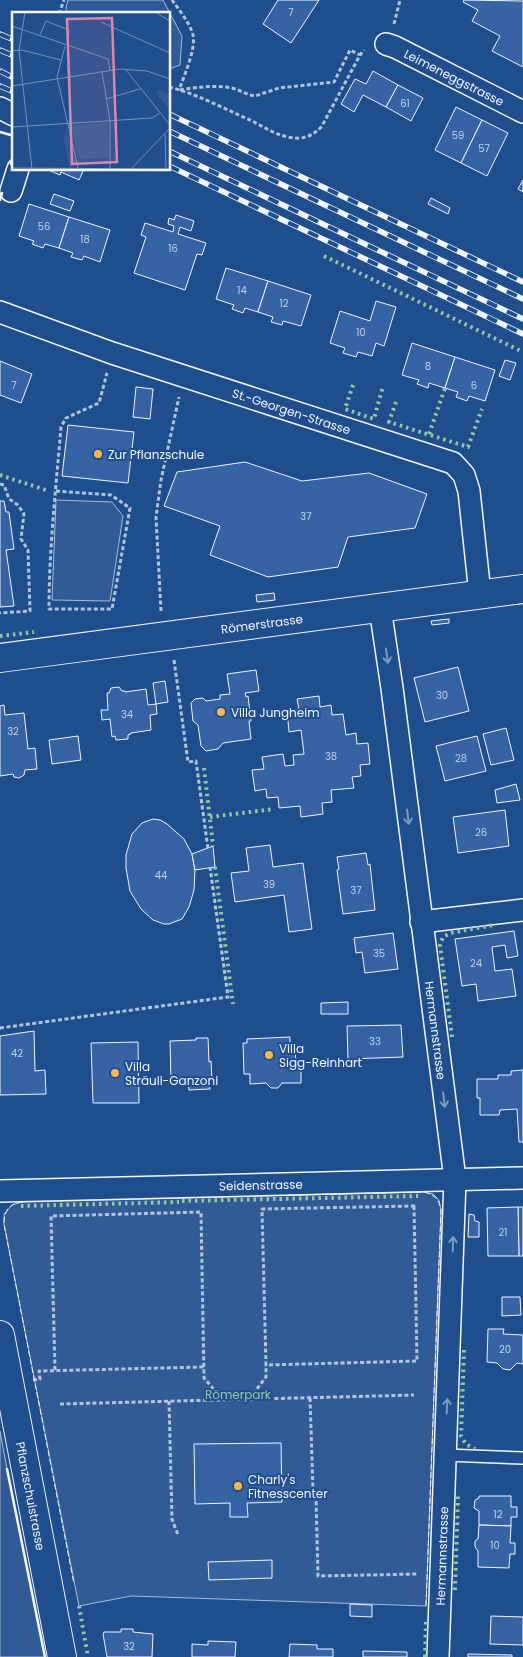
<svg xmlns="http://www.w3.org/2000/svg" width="523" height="1657" font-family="Poppins,sans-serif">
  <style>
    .built { fill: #305b95; stroke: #a8bbd7 }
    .building { fill: #3563a3; stroke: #f2f6ff }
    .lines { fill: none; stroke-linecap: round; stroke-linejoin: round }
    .service-casing { stroke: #f2f6ff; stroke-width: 14 }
    .minor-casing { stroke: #f2f6ff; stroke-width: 24 }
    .tertiary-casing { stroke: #f2f6ff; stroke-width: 30 }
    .secondary-casing { stroke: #f2f6ff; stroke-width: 30 }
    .path { stroke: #b3c4dc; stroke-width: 3; stroke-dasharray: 4 2.5; stroke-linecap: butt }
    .service { stroke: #1f4e8c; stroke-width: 11 }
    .minor { stroke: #1f4e8c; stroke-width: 21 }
    .tertiary { stroke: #1f4e8c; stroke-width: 28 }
    .secondary { stroke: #1f4e8c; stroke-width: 28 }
    .rail-casing { stroke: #f2f6ff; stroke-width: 5.5 }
    .rail { stroke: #1f4e8c; stroke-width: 4; stroke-dasharray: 11; stroke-linecap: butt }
    .hedge { stroke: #97c8a6; stroke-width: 4; stroke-dasharray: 2.5 4; stroke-linecap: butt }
    .fence { stroke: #f2f6ff; stroke-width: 1; stroke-dasharray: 6 2.5; stroke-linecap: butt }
    .wall { stroke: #f2f6ff; stroke-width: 2.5 }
    .oneway { stroke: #7e9ac0 }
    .poi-dot { fill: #ffb74d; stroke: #1f4e8c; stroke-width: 2 }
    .labels { text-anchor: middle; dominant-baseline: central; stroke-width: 4; stroke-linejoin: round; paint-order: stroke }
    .number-label { font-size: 10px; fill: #c3d1e8 }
    .street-label { font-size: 12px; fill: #f2f6ff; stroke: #1f4e8c }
    .poi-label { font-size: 12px; fill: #f2f6ff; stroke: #1f4e8c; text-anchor: start }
    .park-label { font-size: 12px; fill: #97c8a6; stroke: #1f4e8c }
    .inset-road { fill: none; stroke: #7391ba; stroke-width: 1 }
    .view { fill: #da87ad; fill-opacity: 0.15; stroke: #da87ad; stroke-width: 2.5 }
    .inset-edge { fill: none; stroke: #f2f6ff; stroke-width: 2.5 }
  </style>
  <rect width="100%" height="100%" fill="#1f4e8c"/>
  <g class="built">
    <polygon points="68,0 163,0 182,36 180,65 169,69 169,14 67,14 66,8"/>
    <polygon points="56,500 112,502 123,516 110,601 52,600"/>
    <polygon points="424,1192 433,1194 439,1200 441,1210 426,1606 131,1596 79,1606 4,1224 4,1214 12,1205 21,1202"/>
    <polygon points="0,1431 7,1469 45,1657 0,1657"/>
  </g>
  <g class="building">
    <polygon points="278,0 319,0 291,43 263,24"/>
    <polygon points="464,0 523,1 523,67 492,51 500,36 472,21 478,10 463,2"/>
    <polygon points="373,71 398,85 386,107 363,95 354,112 341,104 355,79 366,84"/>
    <polygon points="398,85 423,98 411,121 386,107"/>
    <polygon points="456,107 482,120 461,163 435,150"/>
    <polygon points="482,120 508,133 487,176 461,163"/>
    <polygon points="46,169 84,169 79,180 61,172 60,175"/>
    <polygon points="523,180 523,192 518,189"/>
    <polygon points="54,194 74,201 70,211 50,204"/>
    <polygon points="431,198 450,208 448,214 428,204"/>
    <polygon points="29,204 69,217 59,248 45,244 43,248 32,244 34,241 19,236"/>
    <polygon points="176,215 194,221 191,231 180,227 178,234 206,243 202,255 197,254 185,290 134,273 146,237 141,235 145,223 173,232 174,226 168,224 169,218 174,220"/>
    <polygon points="69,217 110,230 100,262 84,256 82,260 71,257 73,253 59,248"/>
    <polygon points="226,268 268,281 258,312 245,308 243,313 232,309 234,305 216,299"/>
    <polygon points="268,281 311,295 301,326 283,321 282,325 271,322 273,317 258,312"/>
    <polygon points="376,301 396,307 384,346 376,343 372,356 358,352 356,357 343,353 345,348 330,343 340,311 370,321"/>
    <polygon points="412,343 455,357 445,388 429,383 428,388 417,384 419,380 402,375"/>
    <polygon points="455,357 495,370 485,401 469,396 467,401 456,397 458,392 445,388"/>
    <polygon points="505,360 516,363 510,380 499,376"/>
    <polygon points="0,361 32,374 21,403 0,395"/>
    <polygon points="136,387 153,389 150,419 133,417"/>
    <polygon points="68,425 134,432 128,483 62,476"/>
    <polygon points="245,462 302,481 369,473 427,494 415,528 348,537 338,567 268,577 210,555 220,526 164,506 177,472"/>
    <polygon points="0,501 4,501 6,512 9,512 14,549 6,550 14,606 0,607"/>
    <polygon points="274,593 275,600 257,602 256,595"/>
    <polygon points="449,619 449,623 432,625 431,621"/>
    <polygon points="458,667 469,711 425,722 414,678"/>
    <polygon points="256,670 259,691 245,693 246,697 248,696 251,721 249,721 251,739 223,743 218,749 206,751 201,746 198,725 193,721 191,703 195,699 203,698 206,701 220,699 220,695 230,694 227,674"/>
    <polygon points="165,681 168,702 156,704 153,683"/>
    <polygon points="119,687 122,691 125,691 125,692 146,689 148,705 156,704 157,714 150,715 151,730 131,733 131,734 128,735 128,739 116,740 115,736 112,737 110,719 102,720 101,710 108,710 107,693 109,693 111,688"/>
    <polygon points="319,696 320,707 331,705 332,715 343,714 346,735 356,733 357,744 368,743 370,764 360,765 361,776 352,777 354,788 331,790 332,802 322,803 323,814 301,817 300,806 279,808 278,797 267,798 266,789 255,791 252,770 264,769 262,757 283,754 285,766 294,765 293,755 304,754 301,730 289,732 287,711 299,709 297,699"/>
    <polygon points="4,705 5,715 24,713 28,749 35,748 37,769 25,770 24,775 19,778 14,777 13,774 0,776 0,706"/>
    <polygon points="506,728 514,760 491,765 483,734"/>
    <polygon points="78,736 81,760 52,764 49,740"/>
    <polygon points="477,736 486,771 445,781 436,746"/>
    <polygon points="516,784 520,800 497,803 495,790"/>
    <polygon points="505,810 509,846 458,853 453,817"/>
    <polygon points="153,819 160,820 167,824 184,839 192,854 195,870 194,890 189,907 182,919 169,924 164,924 153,920 141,909 130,891 126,868 126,855 132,834 142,823"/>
    <polygon points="270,845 273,867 303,863 312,929 289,932 284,895 235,902 231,873 249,871 246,848"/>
    <polygon points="213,846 215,867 195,870 192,854"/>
    <polygon points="366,853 368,865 370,864 375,910 343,914 337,870 339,869 337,857"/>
    <polygon points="514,931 518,956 507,958 505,945 492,947 495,971 512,969 516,996 478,1001 476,984 462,986 455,939"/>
    <polygon points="393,933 398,969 365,973 362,952 356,953 354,938"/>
    <polygon points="348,1002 348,1014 321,1014 321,1003"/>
    <polygon points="401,1025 403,1057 348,1059 347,1026"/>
    <polygon points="34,1031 35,1071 45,1070 46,1094 0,1095 0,1036"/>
    <polygon points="290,1037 290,1045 295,1045 296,1066 301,1065 301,1083 282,1083 278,1088 271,1088 266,1083 250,1084 250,1074 244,1074 243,1043 247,1043 247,1039"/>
    <polygon points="196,1038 208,1038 209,1062 211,1061 212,1080 209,1081 210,1089 189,1090 188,1083 171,1083 170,1041 196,1040"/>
    <polygon points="138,1042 139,1103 93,1103 91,1043"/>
    <polygon points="523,1070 523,1142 519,1142 517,1109 500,1110 499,1115 480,1115 480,1098 477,1098 477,1079 498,1079 498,1075 511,1075 511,1071"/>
    <polygon points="518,1207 523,1207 523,1256 519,1256"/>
    <polygon points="518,1207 519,1256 488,1256 487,1208"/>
    <polygon points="469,1214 474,1215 475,1221 479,1222 479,1237 468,1237"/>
    <polygon points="502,1297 520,1297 521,1315 502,1316"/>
    <polygon points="488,1329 504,1329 503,1334 523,1335 523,1364 517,1363 510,1370 503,1369 497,1363 487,1362"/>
    <polygon points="281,1443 282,1502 247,1503 248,1517 230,1517 230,1503 195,1504 194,1444"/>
    <polygon points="479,1496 511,1496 511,1507 517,1507 517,1517 511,1517 511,1526 479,1525 479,1511 474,1508 475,1500 479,1498"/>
    <polygon points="479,1525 511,1526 510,1543 515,1543 515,1554 510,1554 509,1568 478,1567 478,1551 475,1547 475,1541 478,1539"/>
    <polygon points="272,1560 272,1578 209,1580 208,1562"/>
    <polygon points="350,1604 372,1605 372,1617 350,1616"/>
    <polygon points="491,1616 523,1617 523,1645 490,1644"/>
    <polygon points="121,1629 133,1629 133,1632 153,1634 152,1657 107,1657 103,1634 104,1632 121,1632"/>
    <polygon points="208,1641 236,1642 235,1657 192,1657 192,1644 208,1645"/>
    <polygon points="290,1644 317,1645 317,1649 333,1649 333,1657 289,1657"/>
    <polygon points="363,1651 407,1652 407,1657 363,1657"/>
    <polygon points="468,1654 512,1655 512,1657 468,1657"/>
  </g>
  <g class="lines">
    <defs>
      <polyline id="service" points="445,1455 523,1458"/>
      <g id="minor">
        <path id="s1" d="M386 44 395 47 523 112"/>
        <polyline points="0,108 14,115"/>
        <polyline points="11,191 18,169"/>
        <path id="s2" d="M0 312 112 353 453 463 464 475 469 491 480 594"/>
        <path id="s3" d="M380 608 392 688 455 1179 438 1657"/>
        <polyline points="421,922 523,910"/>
        <path id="s4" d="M0 1191 523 1178"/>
      </g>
      <g id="tertiary">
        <path id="s5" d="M0 1335 62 1657"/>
      </g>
      <g id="secondary">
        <path id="s6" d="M0 658 523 589"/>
      </g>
    </defs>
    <use href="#service" class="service-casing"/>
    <use href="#minor" class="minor-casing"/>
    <use href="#tertiary" class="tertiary-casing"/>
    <use href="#secondary" class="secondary-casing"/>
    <g class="path">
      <path d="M172 0C179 10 190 23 193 35 196 49 184 76 179 90"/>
      <polyline points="59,14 64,0"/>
      <polyline points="394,24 400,0"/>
      <path d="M169 87C197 94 225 109 252 121 266 128 279 137 295 138 306 139 315 134 322 126L360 55 364 50"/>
      <path d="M180 90C197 87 215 85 232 88 240 90 247 95 255 96L279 88 334 82 350 50 360 55"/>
      <polyline points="0,484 4,485 9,499 18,505 24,514 21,539 28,550 30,611 0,613"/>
      <path d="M56 491 111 495 130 508 112 609H49C49 548 56 488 61 427L66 418 99 403 107 373"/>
      <polyline points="161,611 156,517 161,480 179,397"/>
      <polyline points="174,660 188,762 196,761 208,849"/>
      <polyline points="0,1028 228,997 210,867"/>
      <polygon points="414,1206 417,1361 266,1365 262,1209"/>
      <polyline points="55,1370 51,1216 201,1212 204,1378 223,1400"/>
      <polyline points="33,1380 40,1379 39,1371 204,1367"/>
      <polyline points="310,1398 313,1491 316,1498 318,1576 418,1574"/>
      <polyline points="249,1399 266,1377 266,1365"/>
      <polyline points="169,1401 172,1519 178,1535"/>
      <polyline points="60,1404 414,1395"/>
    </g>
    <use href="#service" class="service"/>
    <use href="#minor" class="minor"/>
    <use href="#tertiary" class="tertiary"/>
    <use href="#secondary" class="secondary"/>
    <defs>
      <g id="rail">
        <polyline points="0,34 14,40"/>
        <polyline points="0,50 14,56"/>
        <polyline points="0,71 14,78"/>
        <polyline points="0,86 14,92"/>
        <polyline points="169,114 523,282"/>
        <polyline points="169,131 523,299"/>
        <polyline points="169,151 523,319"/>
        <polyline points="169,166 523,334"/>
      </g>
    </defs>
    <use href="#rail" class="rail-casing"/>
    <use href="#rail" class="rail"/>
    <g class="hedge">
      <polyline points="324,256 523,352"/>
      <polyline points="353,385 345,409 374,419 383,386"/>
      <polyline points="396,402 389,422 468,447 482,409"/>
      <polyline points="429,434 445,388"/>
      <polyline points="0,475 46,490"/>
      <polyline points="0,636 34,632"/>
      <polyline points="204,768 213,846"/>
      <polyline points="210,817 274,809"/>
      <polyline points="215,867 233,1004"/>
      <polyline points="452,1037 440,945 443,937 450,933 494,925"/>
      <polyline points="182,1201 418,1196"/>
      <polyline points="21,1206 179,1202"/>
      <polyline points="464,1350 461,1436 466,1444 475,1449"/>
      <polyline points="455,1590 458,1496"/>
      <polyline points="79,1606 88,1657"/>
      <polyline points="425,1657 426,1620"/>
    </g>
    <g class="fence">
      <path d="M288 1195 424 1192C435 1195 439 1199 441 1210L426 1606"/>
      <path d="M23 1202C10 1203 4 1210 4 1224L74 1584"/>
    </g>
    <g class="wall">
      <polyline points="0,132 14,136"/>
      <polyline points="11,164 14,155"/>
      <polyline points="0,200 2,193"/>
      <polyline points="7,1469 45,1657"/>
    </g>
  </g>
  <defs><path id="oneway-shaft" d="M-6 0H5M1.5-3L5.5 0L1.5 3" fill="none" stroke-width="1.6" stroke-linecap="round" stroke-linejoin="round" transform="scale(1.25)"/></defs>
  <g class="oneway">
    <use href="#oneway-shaft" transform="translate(387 656) rotate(82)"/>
    <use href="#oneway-shaft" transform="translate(408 817) rotate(83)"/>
    <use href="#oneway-shaft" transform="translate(444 1100) rotate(83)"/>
    <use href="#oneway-shaft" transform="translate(453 1244) rotate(-88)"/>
    <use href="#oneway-shaft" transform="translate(447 1406) rotate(-88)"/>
  </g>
  <g class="poi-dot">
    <circle cx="98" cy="454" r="5"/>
    <circle cx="221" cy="712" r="5"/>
    <circle cx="269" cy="1055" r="5"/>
    <circle cx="115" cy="1073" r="5"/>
    <circle cx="238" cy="1486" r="5"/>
  </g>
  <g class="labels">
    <g class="number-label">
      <text x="291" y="12">7</text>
      <text x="405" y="103">61</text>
      <text x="458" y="135">59</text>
      <text x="484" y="148">57</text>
      <text x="44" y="226">56</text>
      <text x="85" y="239">18</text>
      <text x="173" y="248">16</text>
      <text x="242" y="290">14</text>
      <text x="284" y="303">12</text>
      <text x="361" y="332">10</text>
      <text x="428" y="366">8</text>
      <text x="14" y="385">7</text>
      <text x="474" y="385">6</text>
      <text x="306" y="516">37</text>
      <text x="442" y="695">30</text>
      <text x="127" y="714">34</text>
      <text x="13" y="731">32</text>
      <text x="331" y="756">38</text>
      <text x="461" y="758">28</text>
      <text x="481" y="832">26</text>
      <text x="161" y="875">44</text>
      <text x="269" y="884">39</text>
      <text x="356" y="890">37</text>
      <text x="379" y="953">35</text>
      <text x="476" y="963">24</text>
      <text x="375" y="1041">33</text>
      <text x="17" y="1053">42</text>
      <text x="503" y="1232">21</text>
      <text x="505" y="1349">20</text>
      <text x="498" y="1514">12</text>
      <text x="495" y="1545">10</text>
      <text x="129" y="1646">32</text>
    </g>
    <g class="street-label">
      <text stroke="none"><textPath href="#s1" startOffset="76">Leimeneggstrasse</textPath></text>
      <text stroke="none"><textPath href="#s2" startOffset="308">St.-Georgen-Strasse</textPath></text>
      <text stroke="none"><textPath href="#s6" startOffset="264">Römerstrasse</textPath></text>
      <text stroke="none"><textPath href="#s3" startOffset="426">Hermannstrasse</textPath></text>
      <text stroke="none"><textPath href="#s4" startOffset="261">Seidenstrasse</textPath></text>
      <text stroke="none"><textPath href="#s5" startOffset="164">Pflanzschulstrasse</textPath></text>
      <text transform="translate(442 1556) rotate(-88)">Hermannstrasse</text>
    </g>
    <g class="poi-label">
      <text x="108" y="454">Zur Pflanzschule</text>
      <text x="231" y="712">Villa Jungheim</text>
      <text x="279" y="1048">Villa<tspan x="279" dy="14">Sigg-Reinhart</tspan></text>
      <text x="125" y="1066">Villa<tspan x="125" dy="14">Sträuli-Ganzoni</tspan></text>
      <text x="248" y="1479">Charly's<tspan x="248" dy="14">Fitnesscenter</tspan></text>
    </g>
    <g class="park-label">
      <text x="238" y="1394">Römerpark</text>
    </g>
  </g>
  <g transform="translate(12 12)">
    <rect width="158" height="158" fill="#1f4e8c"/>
    <path d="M150 78 157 82V97L143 80ZM96 110 97 146 66 147 59 113ZM54 113 64 152 62 154H57L52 129Z" fill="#305b95"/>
    <path class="inset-road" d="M13 0 7 38 20 157M143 0 158 9M89 10 158 41M0 14 96 47 98 58M28 23 34 9 57 18 56 24M53 34 45 65 66 156M0 39 10 38 49 48M114 58 158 113M90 60 98 109V156M0 74 108 57 135 59 158 67M94 87 128 77M0 115 140 106 148 101M153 122 154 157M0 156 158 157M119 157 158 116"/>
    <path class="view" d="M100 6 105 150 60 152 55 7Z"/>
    <rect width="158" height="158" class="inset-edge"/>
  </g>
</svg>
